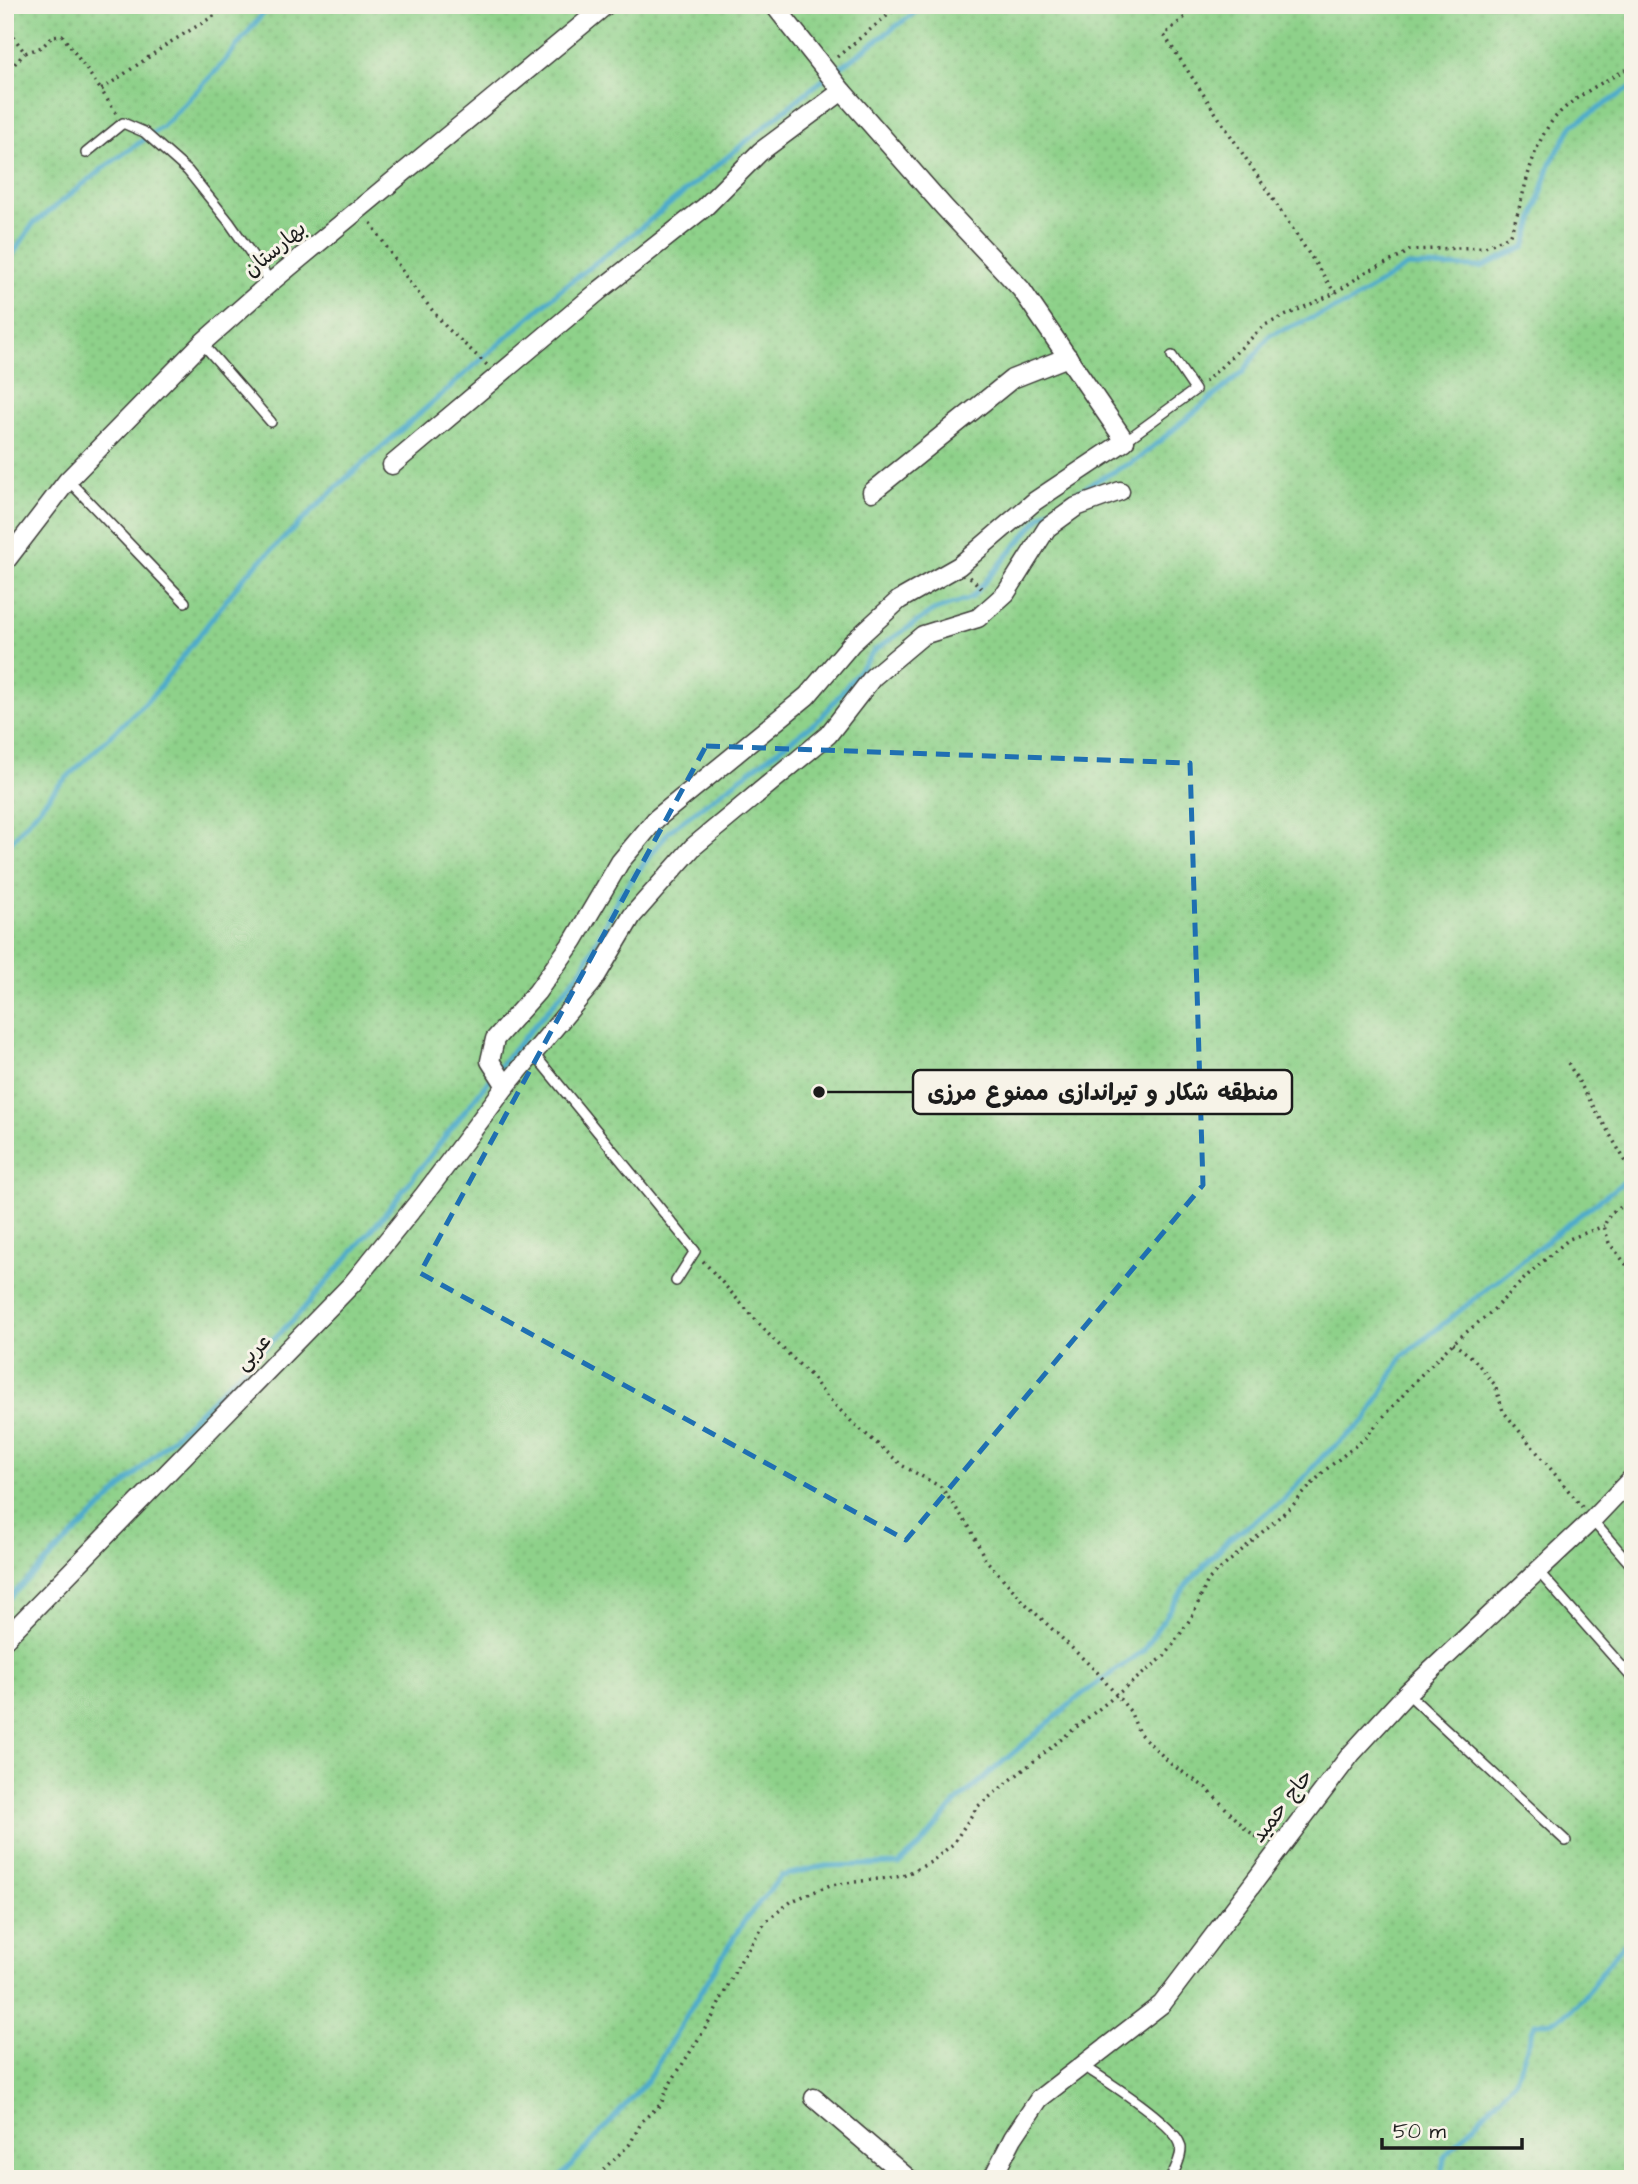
<svg xmlns="http://www.w3.org/2000/svg" width="1638" height="2184" font-family="'Architects Daughter','Playpen Sans Arabic',sans-serif">
  <style>
    .park { fill: url(#park-dots); stroke: #557653; stroke-width: 2 }
    .lines { fill: none; stroke-linecap: round; stroke-linejoin: round }
    .stream { stroke: #4dabcb; stroke-width: 5 }
    .lane-casing { stroke: #3c3a37; stroke-width: 12 }
    .street-casing { stroke: #3c3a37; stroke-width: 21 }
    .path { stroke: #3c3a37; stroke-width: 3.5; stroke-dasharray: 2 5; stroke-linecap: butt }
    .lane { stroke: #fff; stroke-width: 9 }
    .street { stroke: #fff; stroke-width: 18 }
    .marked { fill: none; stroke: #1f6fb2; stroke-width: 5; stroke-dasharray: 14 9; stroke-linejoin: round }
    .labels { text-anchor: middle; dominant-baseline: central; stroke-width: 6; stroke-linejoin: round; paint-order: stroke }
    .street-label { font-size: 21px; fill: #1c1c1c; stroke: #f7f3e8 }
    .leader { fill: none; stroke: #1c1c1c; stroke-width: 2.5 }
    .callout-dot { fill: #1c1c1c; stroke: #f7f3e8; stroke-width: 2.5 }
    .callout { fill: #f7f3e8; stroke: #1c1c1c; stroke-width: 2.5 }
    .callout-label { font-size: 23px; text-anchor: middle; font-weight: bold; fill: #1c1c1c }
  </style>
  <defs>
    <pattern id="park-dots" width="8" height="8" patternUnits="userSpaceOnUse" patternTransform="scale(1.75)"><rect width="8" height="8" fill="#8ed18a"/><path d="M2 2h.1M6 6h.1" fill="none" stroke="#7ab376" stroke-width="1.8" stroke-linecap="round"/></pattern>
  </defs>
  <rect width="100%" height="100%" fill="#f7f3e8"/>
  <filter id="ink" filterUnits="userSpaceOnUse"><feTurbulence type="fractalNoise" baseFrequency=".0143" numOctaves="2"/><feDisplacementMap in="SourceGraphic" scale="14" xChannelSelector="R" yChannelSelector="G"/><feConvolveMatrix kernelMatrix="1 2 1 2 8 2 1 2 1" color-interpolation-filters="sRGB"/></filter>
  <filter id="wash" filterUnits="userSpaceOnUse"><feTurbulence type="fractalNoise" baseFrequency=".00686" numOctaves="4" result="noise"/><feDisplacementMap in="SourceGraphic" scale="28" xChannelSelector="R" yChannelSelector="G"/><feGaussianBlur stdDeviation="1.57" result="paint"/><feColorMatrix in="noise" values="0 0 0 0 0 0 0 0 0 0 0 0 0 0 0 0 0 1.4 0 .05"/><feComposite in="paint" operator="in"/></filter>
  <g filter="url(#wash)">
    <rect width="100%" height="100%" fill="#f3e6ce"/>
    <rect class="park" x="5" y="5" width="1628" height="2174"/>
    <g class="lines">
      <g class="stream">
        <polyline points="5,266 33,224 106,166 162,127 218,69 270,5"/>
        <polyline points="5,849 57,787 154,694 244,577 343,481 564,287 638,230 808,91 925,5"/>
        <polyline points="499,1067 582,970 619,896 669,831 821,718 875,650 933,611 971,598 1042,515 1094,482 1138,459 1243,372 1270,335 1349,303 1407,266 1481,267 1525,247 1550,164 1573,125 1633,86"/>
        <polyline points="5,1602 298,1315 380,1220 493,1075"/>
        <polyline points="559,2179 647,2081 742,1924 781,1876 824,1866 899,1864 922,1844 956,1802 1081,1695 1143,1651 1186,1585 1229,1539 1282,1502 1322,1457 1366,1420 1402,1357 1568,1224 1633,1175"/>
        <path d="M1440 2179 1445 2156 1516 2079 1535 2024C1544 2022 1555 2022 1562 2017 1592 1996 1605 1958 1633 1936"/>
      </g>
    </g>
  </g>
  <g filter="url(#ink)">
    <g class="lines">
      <defs>
        <g id="lane">
          <polyline points="86,153 123,123 144,132 188,171 229,222 271,282"/>
          <polyline points="202,343 271,422"/>
          <polyline points="1125,441 1195,390 1172,356"/>
          <polyline points="68,480 185,602"/>
          <polyline points="534,1054 695,1251 676,1281"/>
          <polyline points="1592,1520 1632,1566"/>
          <polyline points="1537,1570 1633,1679"/>
          <polyline points="1407,1693 1566,1841"/>
          <path d="M1082 2065C1102 2078 1180 2126 1181 2148 1181 2159 1175 2170 1170 2179"/>
        </g>
        <g id="street">
          <polyline points="392,465 600,290 705,207 760,152 842,91"/>
          <polyline points="872,492 1012,379 1068,357"/>
          <polyline points="5,562 68,480 202,343 271,282 606,5"/>
          <polyline points="506,1086 592,983 632,916 693,847 828,735 873,677 923,635 978,618 996,602 1006,593 1047,528 1076,507 1120,491"/>
          <polyline points="5,1639 352,1284 424,1195 506,1086 490,1061 495,1039 537,992 574,940 620,862 656,819 807,696 852,643 899,600 959,566 1035,501 1125,441 1021,289 944,207 842,91 774,5"/>
          <polyline points="814,2098 909,2179"/>
          <polyline points="992,2179 1013,2138 1039,2099 1162,2004 1351,1754 1407,1693 1592,1520 1633,1477"/>
        </g>
      </defs>
      <use href="#lane" class="lane-casing"/>
      <use href="#street" class="street-casing"/>
      <g class="path">
        <polyline points="1191,5 1186,16 1164,35 1335,293"/>
        <polyline points="5,25 25,53 42,47 53,36 62,35 101,90"/>
        <polyline points="837,57 900,5"/>
        <polyline points="5,74 25,53"/>
        <polyline points="116,113 101,90 169,43 232,5"/>
        <polyline points="371,223 410,283 446,327 487,365"/>
        <path d="M1205 382 1265 325 1335 293 1366 272 1400 257 1410 250 1485 247 1509 236C1526 199 1527 153 1553 120 1572 96 1607 81 1633 65"/>
        <polyline points="970,577 984,591"/>
        <polyline points="1568,1063 1633,1174"/>
        <polyline points="1633,1201 1610,1213 1604,1226 1609,1243 1633,1273"/>
        <polyline points="703,1261 772,1338 810,1375 826,1396 852,1422 903,1466 941,1487 970,1528 985,1559 1027,1605 1097,1672 1130,1711 1139,1733 1171,1764 1206,1788 1247,1830 1263,1841"/>
        <polyline points="1453,1343 1473,1358 1495,1385 1503,1411 1582,1507"/>
        <polyline points="593,2179 630,2144 642,2121 661,2104 668,2087 713,2016 738,1965 766,1921 792,1901 830,1885 903,1876 931,1862 953,1844 977,1807 1166,1655 1193,1615 1208,1580 1293,1505 1324,1471 1364,1439 1418,1378 1453,1343 1490,1313 1533,1270 1569,1239 1604,1226"/>
      </g>
      <use href="#lane" class="lane"/>
      <use href="#street" class="street"/>
    </g>
  </g>
  <path class="marked" d="M706 746 1190 763 1203 1185 906 1540 420 1273Z"/>
  <g class="labels">
    <g class="street-label">
      <text transform="translate(275 249) rotate(-40)">بهارستان</text>
      <text transform="translate(253 1352) rotate(-46)">عربی</text>
      <text transform="translate(1282 1806) rotate(-52)">حاج حمید</text>
    </g>
  </g>
  <path class="leader" d="M819 1092L913 1092"/>
  <circle class="callout-dot" cx="819" cy="1092" r="7"/>
  <rect class="callout" x="913" y="1070" width="379" height="44" rx="7"/>
  <g class="callout-label">
    <text x="1103" y="1100">منطقه شکار و تیراندازی ممنوع مرزی</text>
  </g>
  <rect width="1638" height="2184" fill="none" stroke="#f7f3e8" stroke-width="28"/>
  <path d="M1382 2138v10h140v-10" fill="none" stroke="#1c1c1c" stroke-width="3.5"/>
  <text x="1393" y="2138" font-size="21" fill="#1c1c1c" stroke="#f7f3e8" stroke-width="5" paint-order="stroke">50 m</text>
</svg>
